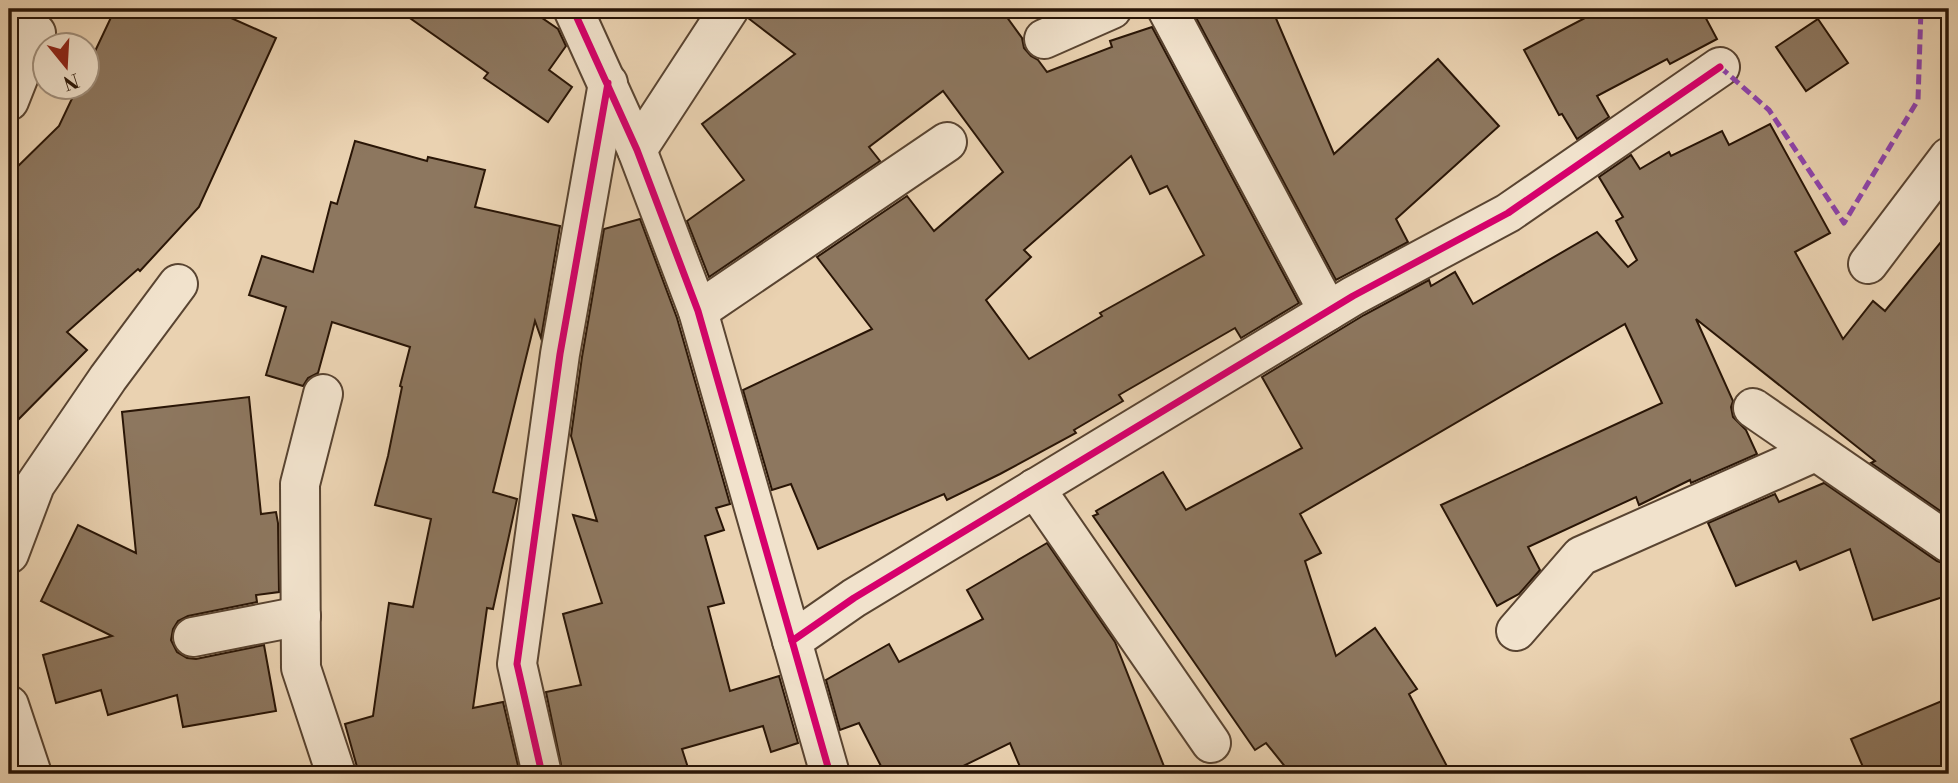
<svg xmlns="http://www.w3.org/2000/svg" width="1958" height="783" font-family="'Libre Bodoni',serif">
  <style>
    .building { fill: #8d775f; stroke: #291506; stroke-width: 2; fill-rule: evenodd }
    .lines { fill: none; stroke-linecap: round; stroke-linejoin: round }
    .minor-casing { stroke: #594431; stroke-width: 42 }
    .minor { stroke: #f1e2cc; stroke-width: 38 }
    .quiet { stroke: #8e44ad; stroke-width: 5; stroke-dasharray: 10 5; stroke-linecap: butt }
    .cycleway-casing { stroke: #f1e2cc; stroke-width: 11 }
    .cycleway { stroke: #d6006c; stroke-width: 7 }
  </style>
  <rect width="100%" height="100%" fill="#ead2b1"/>
  <filter id="stains"><feTurbulence type="fractalNoise" baseFrequency=".00286" numOctaves="4"/><feColorMatrix values="0 0 0 0 .2 0 0 0 0 .09 0 0 0 0 .02 0 0 0 .5 -.17"/></filter>
  <radialGradient id="worn" r=".72"><stop offset=".6" stop-color="#630" stop-opacity="0"/><stop offset="1" stop-color="#630" stop-opacity=".3"/></radialGradient>
  <g class="building">
    <polygon points="115,9 211,9 276,38 199,207 140,271 138,269 67,332 87,350 9,429 9,175 59,126 77,88 88,88 88,66"/>
    <polygon points="397,9 529,9 558,29 566,46 549,70 572,87 548,122 484,78 488,73"/>
    <path d="M751 9H1001L1022 38 1024 48 1031 56 1038 60 1047 72 1112 47 1110 41 1152 27 1299 303 1241 338 1235 328 1119 395 1123 401 1074 430 1076 433 1000 474 947 500 944 494 818 549 791 484 772 490 743 390 872 329 817 257 907 196 934 231 1003 172 943 91 869 147 880 161 709 277 687 221 744 180 702 124 795 54 748 18ZM1131 156 1150 194 1167 186 1204 255 1100 313 1102 316 1029 359 986 300 1031 257 1024 250Z"/>
    <polygon points="1203,9 1272,9 1334,154 1438,59 1499,126 1396,219 1408,242 1336,280 1193,12"/>
    <polygon points="1602,9 1701,9 1717,39 1670,64 1667,59 1597,96 1609,117 1577,139 1562,114 1559,115 1524,50"/>
    <polygon points="1818,19 1848,63 1806,91 1776,47"/>
    <polygon points="1770,124 1830,233 1795,252 1843,339 1873,301 1885,311 1949,232 1949,517 1871,463 1875,461 1696,319 1733,401 1731,407 1733,417 1746,430 1757,454 1691,483 1690,480 1639,505 1636,497 1528,547 1540,570 1519,594 1497,606 1441,505 1662,403 1625,324 1300,514 1321,553 1305,561 1336,656 1375,628 1417,689 1409,694 1451,774 1291,774 1266,743 1255,750 1093,516 1098,514 1096,511 1163,472 1186,510 1302,448 1262,377 1364,315 1429,280 1431,286 1455,272 1473,304 1597,232 1628,267 1637,260 1616,221 1623,217 1599,177 1631,155 1640,169 1669,152 1671,156 1722,131 1729,145"/>
    <polygon points="355,141 427,161 428,157 485,170 475,207 560,226 541,338 535,321 493,492 517,499 493,609 487,608 473,708 503,702 520,774 359,774 345,724 373,716 389,603 413,607 431,519 375,505 388,456 402,387 400,386 410,347 332,322 318,373 308,378 303,386 266,375 286,307 249,295 262,256 313,272 331,202 337,204"/>
    <polygon points="640,219 677,318 730,504 716,508 724,530 705,536 724,603 708,607 730,691 779,676 798,743 771,752 763,726 682,749 690,774 563,774 546,692 581,685 563,614 602,603 573,515 597,521 571,436 582,357 604,229"/>
    <polygon points="249,397 261,514 276,512 278,523 279,592 256,595 257,602 188,616 178,621 173,629 171,640 177,652 187,658 196,659 264,645 276,711 183,727 177,695 108,715 101,690 56,703 43,655 112,636 41,601 78,525 136,553 122,412"/>
    <polygon points="1824,483 1937,561 1949,565 1949,595 1873,620 1850,549 1800,570 1796,561 1736,586 1708,523 1775,494 1779,502"/>
    <polygon points="1047,543 1115,642 1167,774 1023,774 1010,743 947,774 885,774 859,723 840,730 826,680 889,644 899,662 983,619 967,590"/>
    <polygon points="1949,698 1949,774 1866,774 1851,739"/>
  </g>
  <g class="lines">
    <defs>
      <g id="minor">
        <polyline points="573,9 637,150 698,311 830,774"/>
        <polyline points="1167,9 1328,311"/>
        <polyline points="9,16 36,33 9,101"/>
        <polyline points="1044,39 1112,9"/>
        <polyline points="637,150 729,9"/>
        <polyline points="1868,264 1949,157"/>
        <polyline points="698,311 947,142"/>
        <polyline points="323,394 300,484 301,668 336,774"/>
        <polyline points="1753,408 1949,543"/>
        <polyline points="1035,488 1211,743"/>
        <polyline points="9,554 35,485 108,378 178,284"/>
        <polyline points="1516,631 1581,556 1815,452"/>
        <polyline points="193,637 301,616"/>
        <polyline points="792,641 854,598 1353,296 1508,213 1720,67"/>
        <polyline points="9,705 32,774"/>
        <polyline points="542,774 517,664 560,354 608,83"/>
      </g>
    </defs>
    <use href="#minor" class="minor-casing"/>
    <use href="#minor" class="minor"/>
    <polyline class="quiet" points="1720,67 1769,110 1844,223 1918,100 1921,9"/>
    <defs>
      <g id="cycleway">
        <polyline points="573,9 637,150 698,311 830,774"/>
        <polyline points="792,641 854,598 1353,296 1508,213 1720,67"/>
        <polyline points="542,774 517,664 560,354 608,83"/>
      </g>
    </defs>
    <use href="#cycleway" class="cycleway-casing"/>
    <use href="#cycleway" class="cycleway"/>
  </g>
  <rect width="1958" height="783" fill="none" stroke="#ead2b1" stroke-width="35"/>
  <rect x="10" y="10" width="1937" height="762" fill="none" stroke="#291506" stroke-width="3.5"/>
  <rect x="18" y="18" width="1923" height="748" fill="none" stroke="#291506" stroke-width="2"/>
  <g transform="translate(66 66) rotate(162)"><circle r="33" fill="#f1e2cc" stroke="#a1907d" stroke-width="2"/>
  <path d="M0-5L12 26L0 18L-12 26Z" fill="#8f2418"/>
  <text y="-10" font-size="19" font-weight="bold" text-anchor="middle" fill="#291506">N</text>
  </g>
  <rect width="100%" height="100%" filter="url(#stains)"/>
  <rect width="100%" height="100%" fill="url(#worn)"/>
</svg>
